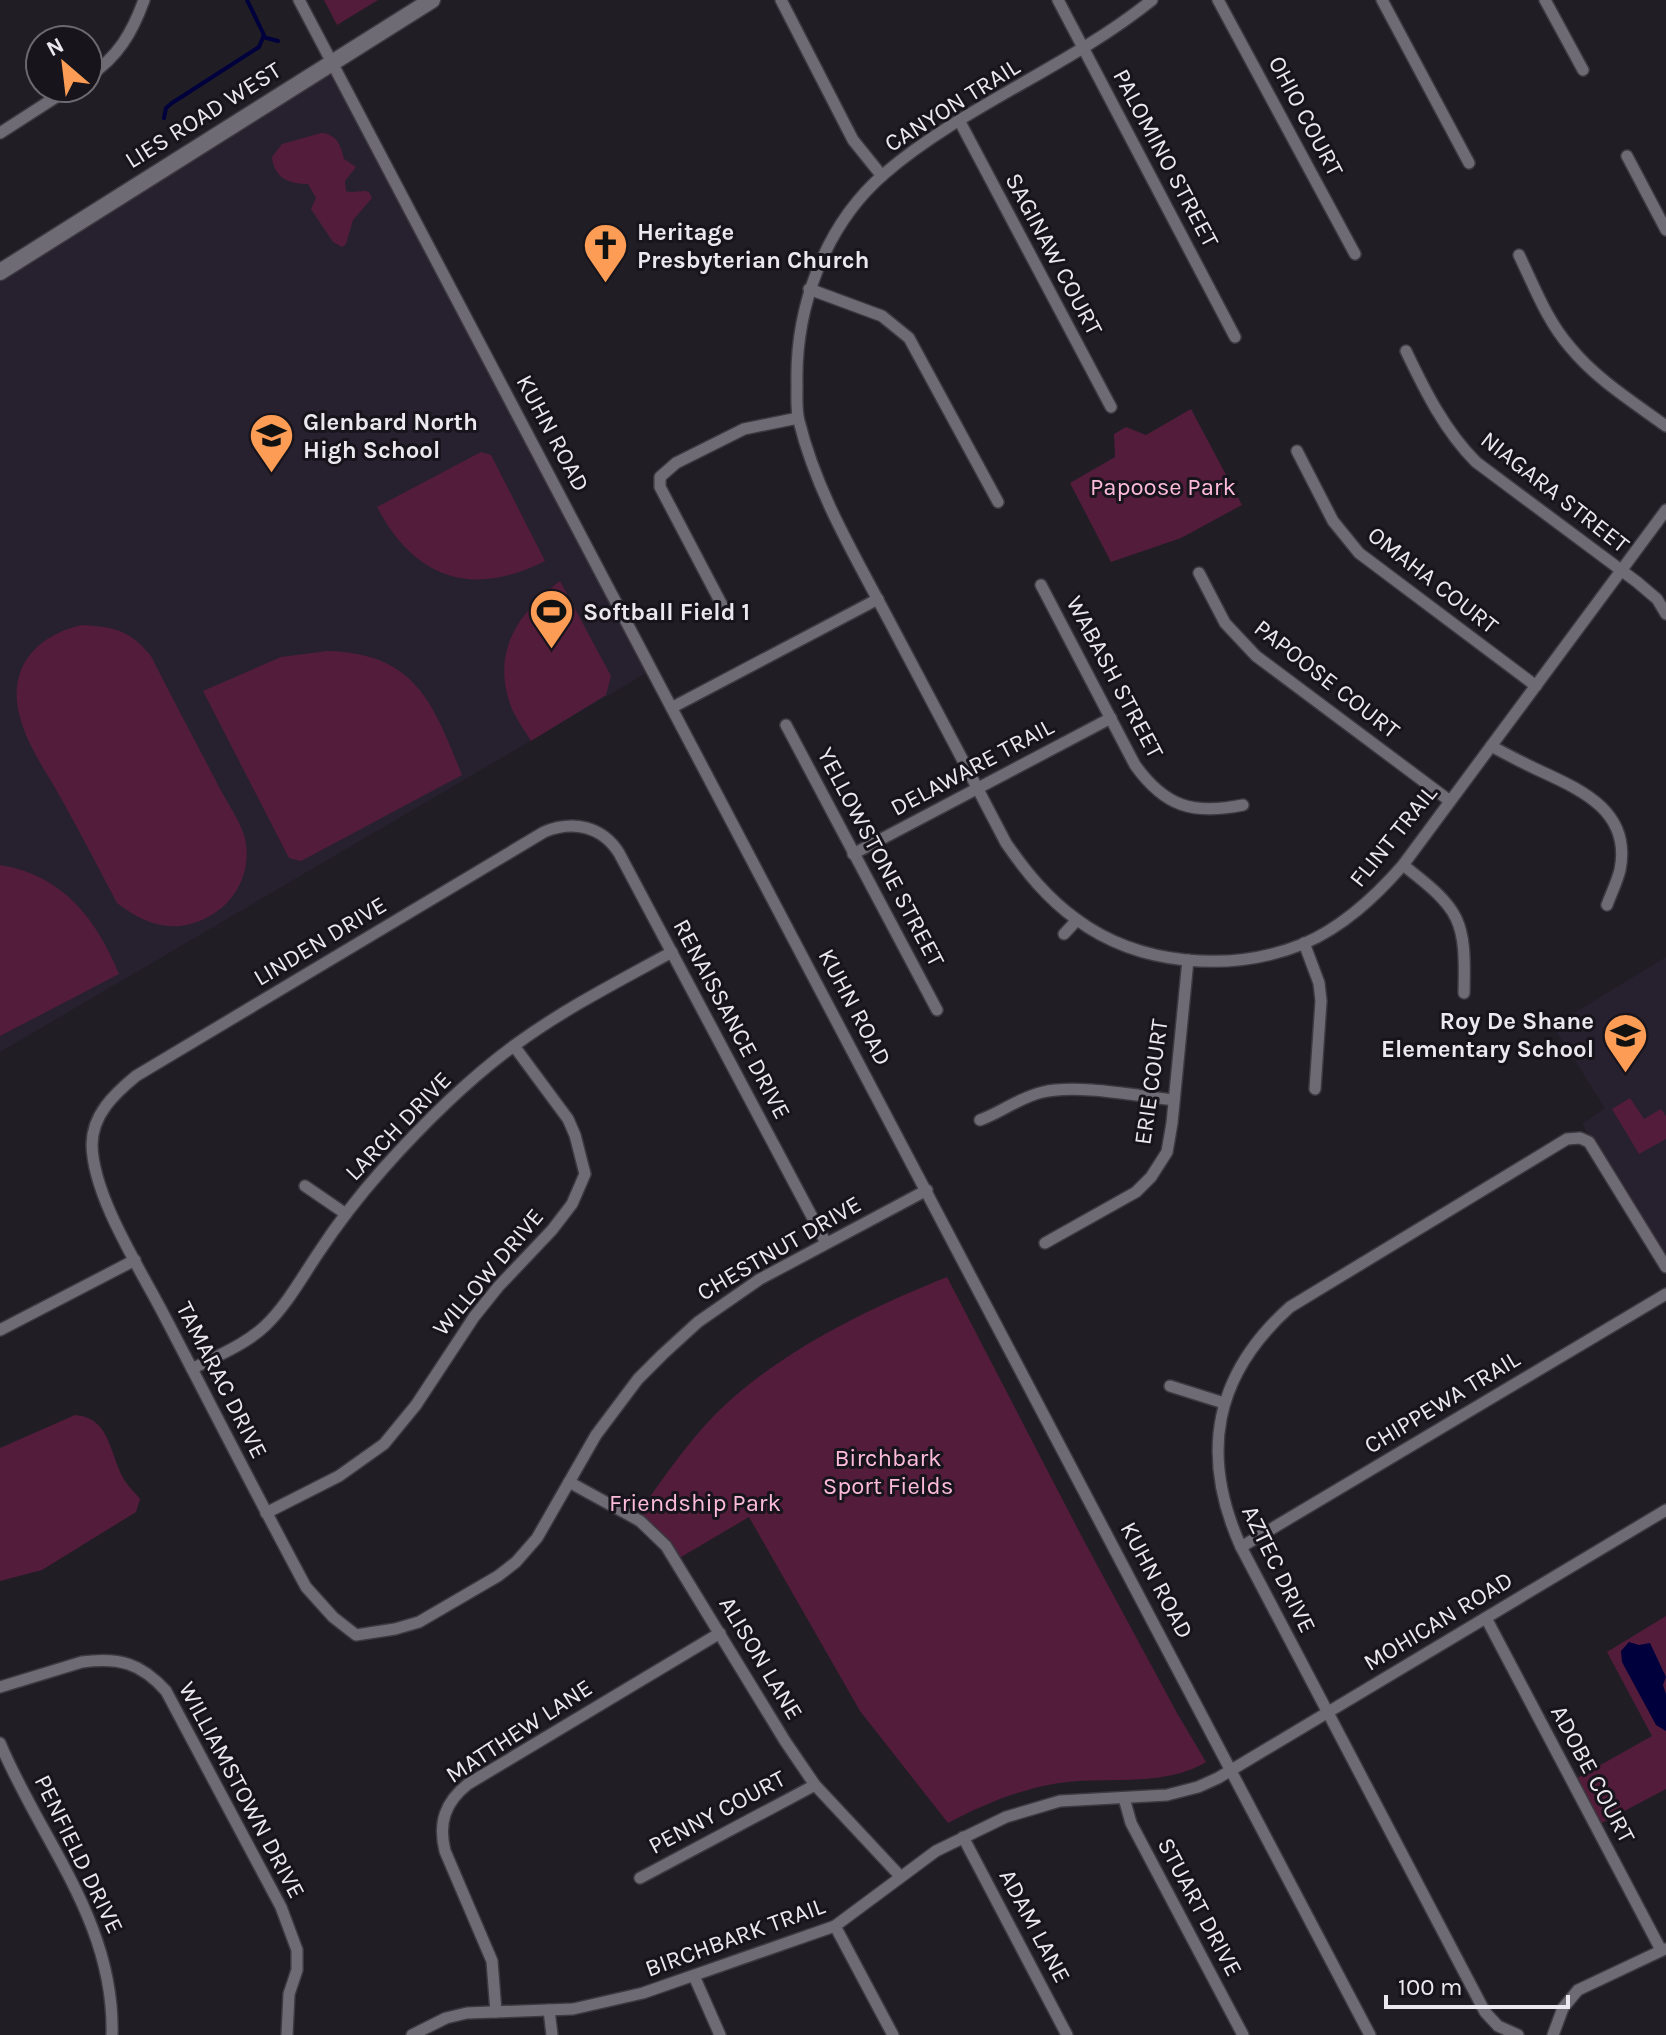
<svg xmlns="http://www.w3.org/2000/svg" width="1666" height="2035" font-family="Karla,sans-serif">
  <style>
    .built { fill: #27212f }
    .green { fill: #531c3b }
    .water { fill: #00003c }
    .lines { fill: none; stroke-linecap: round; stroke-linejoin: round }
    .stream { stroke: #00003c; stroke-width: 4 }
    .street-casing { stroke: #3c3940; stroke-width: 14 }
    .secondary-casing { stroke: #3c3940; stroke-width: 19 }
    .street { stroke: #6f6b75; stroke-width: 11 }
    .secondary { stroke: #6f6b75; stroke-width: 16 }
    .labels { text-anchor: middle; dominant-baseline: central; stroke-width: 6; stroke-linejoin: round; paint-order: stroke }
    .street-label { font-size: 24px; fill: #ebe9ef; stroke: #17141c }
    .poi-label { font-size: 24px; font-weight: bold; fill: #ebe9ef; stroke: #17141c; text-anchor: start }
    .park-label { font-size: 24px; fill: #fdbbdb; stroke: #17141c }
  </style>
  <rect width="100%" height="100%" fill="#201d25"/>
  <g class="built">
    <polygon points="328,69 648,672 0,1052 0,279"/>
    <polygon points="1666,957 1666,1259 1582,1124 1605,1108 1553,1026"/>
  </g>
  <g class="green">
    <polygon points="324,0 378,0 337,25"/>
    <path d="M321 133C337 134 341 146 344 159L356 167 345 181 346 191C355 194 361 189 369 192L372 198 353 220 346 244 342 247 333 242 311 209 316 198 308 184C289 184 274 178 272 157L282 144Z"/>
    <polygon points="1191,409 1242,505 1181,538 1111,562 1070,483 1115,457 1114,434 1126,427 1146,435"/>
    <path d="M481 452 491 455 545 561C472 598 415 579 377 507Z"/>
    <path d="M560 581 611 676 606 695 531 741C525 731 517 720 512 709 490 653 517 614 560 581Z"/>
    <path d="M82 625C114 627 130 630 151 656 172 698 194 739 216 781 224 798 238 817 244 835 254 871 235 906 202 920 170 934 143 923 117 903 99 869 81 834 62 800 49 776 30 750 22 724 4 672 33 636 82 625Z"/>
    <path d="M327 651C415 653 433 702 462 775L301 861 289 858 203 691 281 657Z"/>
    <path d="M0 865C63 875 96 919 119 974L0 1036Z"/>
    <polygon points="1630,1098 1644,1119 1661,1109 1666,1116 1666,1139 1639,1154 1612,1109"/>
    <path d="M947 1277 1082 1537 1177 1713 1206 1762C1163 1788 1106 1776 1059 1783 1020 1789 982 1805 948 1823L860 1711 749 1517 676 1560 635 1518C665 1476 695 1430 735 1396 794 1345 874 1306 947 1277Z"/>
    <path d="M75 1415C113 1418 109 1459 127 1484 131 1489 136 1494 140 1499L136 1512 42 1570 0 1581V1448Z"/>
    <polygon points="1666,1616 1666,1789 1596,1826 1572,1781 1652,1736 1607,1652"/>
  </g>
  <polygon class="water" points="1629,1642 1639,1645 1650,1643 1666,1677 1663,1685 1666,1694 1666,1731 1656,1725 1622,1662 1621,1651"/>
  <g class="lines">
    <g class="stream">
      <polyline points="263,37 278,41"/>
      <polyline points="164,118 166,108 172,103 259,47 264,35 247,0"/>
    </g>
    <defs>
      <g id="street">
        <polyline points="299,0 1370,2035"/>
        <polyline points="781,0 853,140 882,176"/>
        <polyline points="1058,0 1235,337"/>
        <path d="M1152 0C1069 67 963 106 884 174 824 226 795 309 797 385 797 397 796 410 799 421 816 490 852 551 885 613 926 690 966 766 1006 843 1026 872 1047 898 1076 919 1139 966 1231 973 1303 944 1343 927 1375 897 1403 865L1666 510"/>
        <polyline points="1218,0 1355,254"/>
        <polyline points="1382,0 1469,163"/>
        <polyline points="1545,0 1583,70"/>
        <path d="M88 77C118 57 132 33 144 0"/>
        <polyline points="960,122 1111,407"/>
        <polyline points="0,133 70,88"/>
        <polyline points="1627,156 1666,230"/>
        <path d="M1519 255C1534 286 1547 321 1570 347 1596 379 1633 402 1666 426"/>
        <polyline points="809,289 882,316 909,338 998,502"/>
        <path d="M1406 351C1425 391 1445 431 1476 462L1637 582 1657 599 1666 614"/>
        <polyline points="1297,451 1333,521 1359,553 1536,686"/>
        <polyline points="1199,573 1225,623 1256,656 1450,801"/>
        <path d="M1041 585 1135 765C1165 807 1193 815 1243 805"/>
        <polyline points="722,605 660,487 660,477 676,463 744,429 798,418"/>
        <polyline points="673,707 878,599"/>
        <polyline points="786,725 937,1010"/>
        <path d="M1491 746C1506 754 1521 762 1536 769 1579 789 1632 810 1620 870 1617 882 1611 894 1607 905"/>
        <polyline points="853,854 1111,718"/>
        <path d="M1403 865C1461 910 1466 919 1464 993"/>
        <polyline points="1064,934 1077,920"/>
        <polyline points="1304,943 1319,983 1321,1001 1315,1089"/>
        <path d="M980 1120C1002 1112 1020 1097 1043 1092 1078 1084 1137 1096 1174 1100"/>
        <polyline points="305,1186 346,1214"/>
        <path d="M826 1243 619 853C602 826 573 820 544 832L136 1076C114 1094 92 1115 92 1145 93 1197 141 1270 165 1317 212 1407 258 1498 306 1587L333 1617 356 1635 395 1629 419 1622 498 1576 516 1562 537 1538 596 1435 638 1379 663 1354 698 1322 760 1279 927 1190"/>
        <polyline points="1045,1243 1136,1192 1151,1177 1167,1152 1172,1123 1188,960"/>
        <polyline points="0,1330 135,1260"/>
        <path d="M192 1369C216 1356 245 1345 265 1326 287 1305 302 1277 319 1252 338 1223 359 1196 382 1170 422 1125 466 1081 515 1045 564 1009 619 981 672 952"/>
        <polyline points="1170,1386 1224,1403"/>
        <polyline points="569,1482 640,1521 666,1546 785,1741 815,1785 900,1876"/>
        <polyline points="266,1513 339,1476 384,1444 416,1405 474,1317 498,1287 552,1230 572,1204 585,1174 575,1135 568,1119 514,1046"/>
        <polyline points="1241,1547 1666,1294"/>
        <polyline points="1486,1618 1661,1950"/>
        <path d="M0 1687 82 1662C119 1657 141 1663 166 1691L281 1907 297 1950V1970L289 1994 287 2035"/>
        <path d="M0 1743C41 1841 115 1922 112 2035"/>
        <polyline points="1124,1798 1131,1823 1243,2035"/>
        <polyline points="963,1837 1067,2035"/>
        <polyline points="640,1878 815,1785"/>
        <polyline points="835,1926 893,2035"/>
        <polyline points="694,1976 720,2035"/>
        <polyline points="549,2010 552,2035"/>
        <path d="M496 2012 492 1961 445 1851C438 1823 445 1802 468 1784L720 1633"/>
        <polyline points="412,2035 446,2018 467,2013 573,2009 643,1993 835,1926 936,1851 1006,1817 1060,1801 1167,1795 1198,1787 1218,1778 1666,1510"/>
        <path d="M1518 2035 1498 2026 1485 2012 1241 1547C1199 1454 1214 1375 1290 1307L1567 1139 1580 1138 1589 1142 1666 1267"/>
        <polyline points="1553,2035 1563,2008 1578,1990 1665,1949"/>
      </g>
      <polyline id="secondary" points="0,272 432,0"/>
    </defs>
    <use href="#street" class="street-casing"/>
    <use href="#secondary" class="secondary-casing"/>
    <use href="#street" class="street"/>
    <use href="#secondary" class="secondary"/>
  </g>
  <defs>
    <symbol id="church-pin" viewBox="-11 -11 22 30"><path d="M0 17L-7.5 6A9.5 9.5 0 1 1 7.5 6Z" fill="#fd9d55" stroke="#17141c"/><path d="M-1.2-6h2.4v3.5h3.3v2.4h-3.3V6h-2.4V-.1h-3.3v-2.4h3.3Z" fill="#111"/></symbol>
    <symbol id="school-pin" viewBox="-11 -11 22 30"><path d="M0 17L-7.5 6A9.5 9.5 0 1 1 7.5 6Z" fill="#fd9d55" stroke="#17141c"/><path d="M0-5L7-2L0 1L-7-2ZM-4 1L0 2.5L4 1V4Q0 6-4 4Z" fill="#111"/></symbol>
    <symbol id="stadium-pin" viewBox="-11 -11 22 30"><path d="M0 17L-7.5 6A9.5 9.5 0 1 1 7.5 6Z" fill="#fd9d55" stroke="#17141c"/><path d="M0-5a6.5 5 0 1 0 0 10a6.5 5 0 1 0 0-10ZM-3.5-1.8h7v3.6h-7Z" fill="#111"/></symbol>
  </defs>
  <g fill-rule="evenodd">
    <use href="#church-pin" x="580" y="220" width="51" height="69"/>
    <use href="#school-pin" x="246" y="410" width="51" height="69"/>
    <use href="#stadium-pin" x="526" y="586" width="51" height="69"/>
    <use href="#school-pin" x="1600" y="1010" width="51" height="69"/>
  </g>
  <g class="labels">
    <g class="street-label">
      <text transform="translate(952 105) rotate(-32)">CANYON TRAIL</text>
      <text transform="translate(203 115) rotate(-32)">LIES ROAD WEST</text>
      <text transform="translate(1306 116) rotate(62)">OHIO COURT</text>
      <text transform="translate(1166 158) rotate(62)">PALOMINO STREET</text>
      <text transform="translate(1054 254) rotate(62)">SAGINAW COURT</text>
      <text transform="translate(553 433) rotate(62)">KUHN ROAD</text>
      <text transform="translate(1555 492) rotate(38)">NIAGARA STREET</text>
      <text transform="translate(1433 580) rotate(38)">OMAHA COURT</text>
      <text transform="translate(1115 677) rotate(62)">WABASH STREET</text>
      <text transform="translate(1327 679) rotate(38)">PAPOOSE COURT</text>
      <text transform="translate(972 767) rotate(-28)">DELAWARE TRAIL</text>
      <text transform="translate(1393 836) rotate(-51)">FLINT TRAIL</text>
      <text transform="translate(881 857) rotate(62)">YELLOWSTONE STREET</text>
      <text transform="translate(320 941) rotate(-31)">LINDEN DRIVE</text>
      <text transform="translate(855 1007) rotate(62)">KUHN ROAD</text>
      <text transform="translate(732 1019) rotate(62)">RENAISSANCE DRIVE</text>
      <text transform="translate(1151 1082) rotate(-82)">ERIE COURT</text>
      <text transform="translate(398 1126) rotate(-46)">LARCH DRIVE</text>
      <text transform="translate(779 1248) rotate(-30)">CHESTNUT DRIVE</text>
      <text transform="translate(488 1272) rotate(-50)">WILLOW DRIVE</text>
      <text transform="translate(222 1380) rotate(63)">TAMARAC DRIVE</text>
      <text transform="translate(1442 1402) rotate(-31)">CHIPPEWA TRAIL</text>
      <text transform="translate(1279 1569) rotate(64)">AZTEC DRIVE</text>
      <text transform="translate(1157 1580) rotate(62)">KUHN ROAD</text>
      <text transform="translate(1438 1621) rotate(-31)">MOHICAN ROAD</text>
      <text transform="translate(761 1658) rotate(59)">ALISON LANE</text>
      <text transform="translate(519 1731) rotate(-33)">MATTHEW LANE</text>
      <text transform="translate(1593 1774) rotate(62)">ADOBE COURT</text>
      <text transform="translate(242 1790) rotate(62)">WILLIAMSTOWN DRIVE</text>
      <text transform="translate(717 1812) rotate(-28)">PENNY COURT</text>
      <text transform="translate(79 1854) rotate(64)">PENFIELD DRIVE</text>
      <text transform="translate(1200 1907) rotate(62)">STUART DRIVE</text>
      <text transform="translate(1035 1926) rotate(62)">ADAM LANE</text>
      <text transform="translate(735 1937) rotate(-20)">BIRCHBARK TRAIL</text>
    </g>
    <g class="poi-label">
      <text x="637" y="232">Heritage<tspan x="637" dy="28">Presbyterian Church</tspan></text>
      <text x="303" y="422">Glenbard North<tspan x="303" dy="28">High School</tspan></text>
      <text x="583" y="612">Softball Field 1</text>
      <text x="1594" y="1021" text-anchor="end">Roy De Shane<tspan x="1594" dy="28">Elementary School</tspan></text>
    </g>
    <g class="park-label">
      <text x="1163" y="487">Papoose Park</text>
      <text x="888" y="1458">Birchbark<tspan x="888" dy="28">Sport Fields</tspan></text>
      <text x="695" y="1503">Friendship Park</text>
    </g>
  </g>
  <g transform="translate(64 64) rotate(332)"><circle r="38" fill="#17141c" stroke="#6c6970" stroke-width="2"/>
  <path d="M0-6L14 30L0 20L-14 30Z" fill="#fd9d55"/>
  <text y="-12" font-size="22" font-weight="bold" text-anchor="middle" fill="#ebe9ef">N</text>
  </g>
  <path d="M1386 1995v12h182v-12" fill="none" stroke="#ebe9ef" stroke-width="4"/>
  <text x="1398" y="1995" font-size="24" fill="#ebe9ef" stroke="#17141c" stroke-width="6" paint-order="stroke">100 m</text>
</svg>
